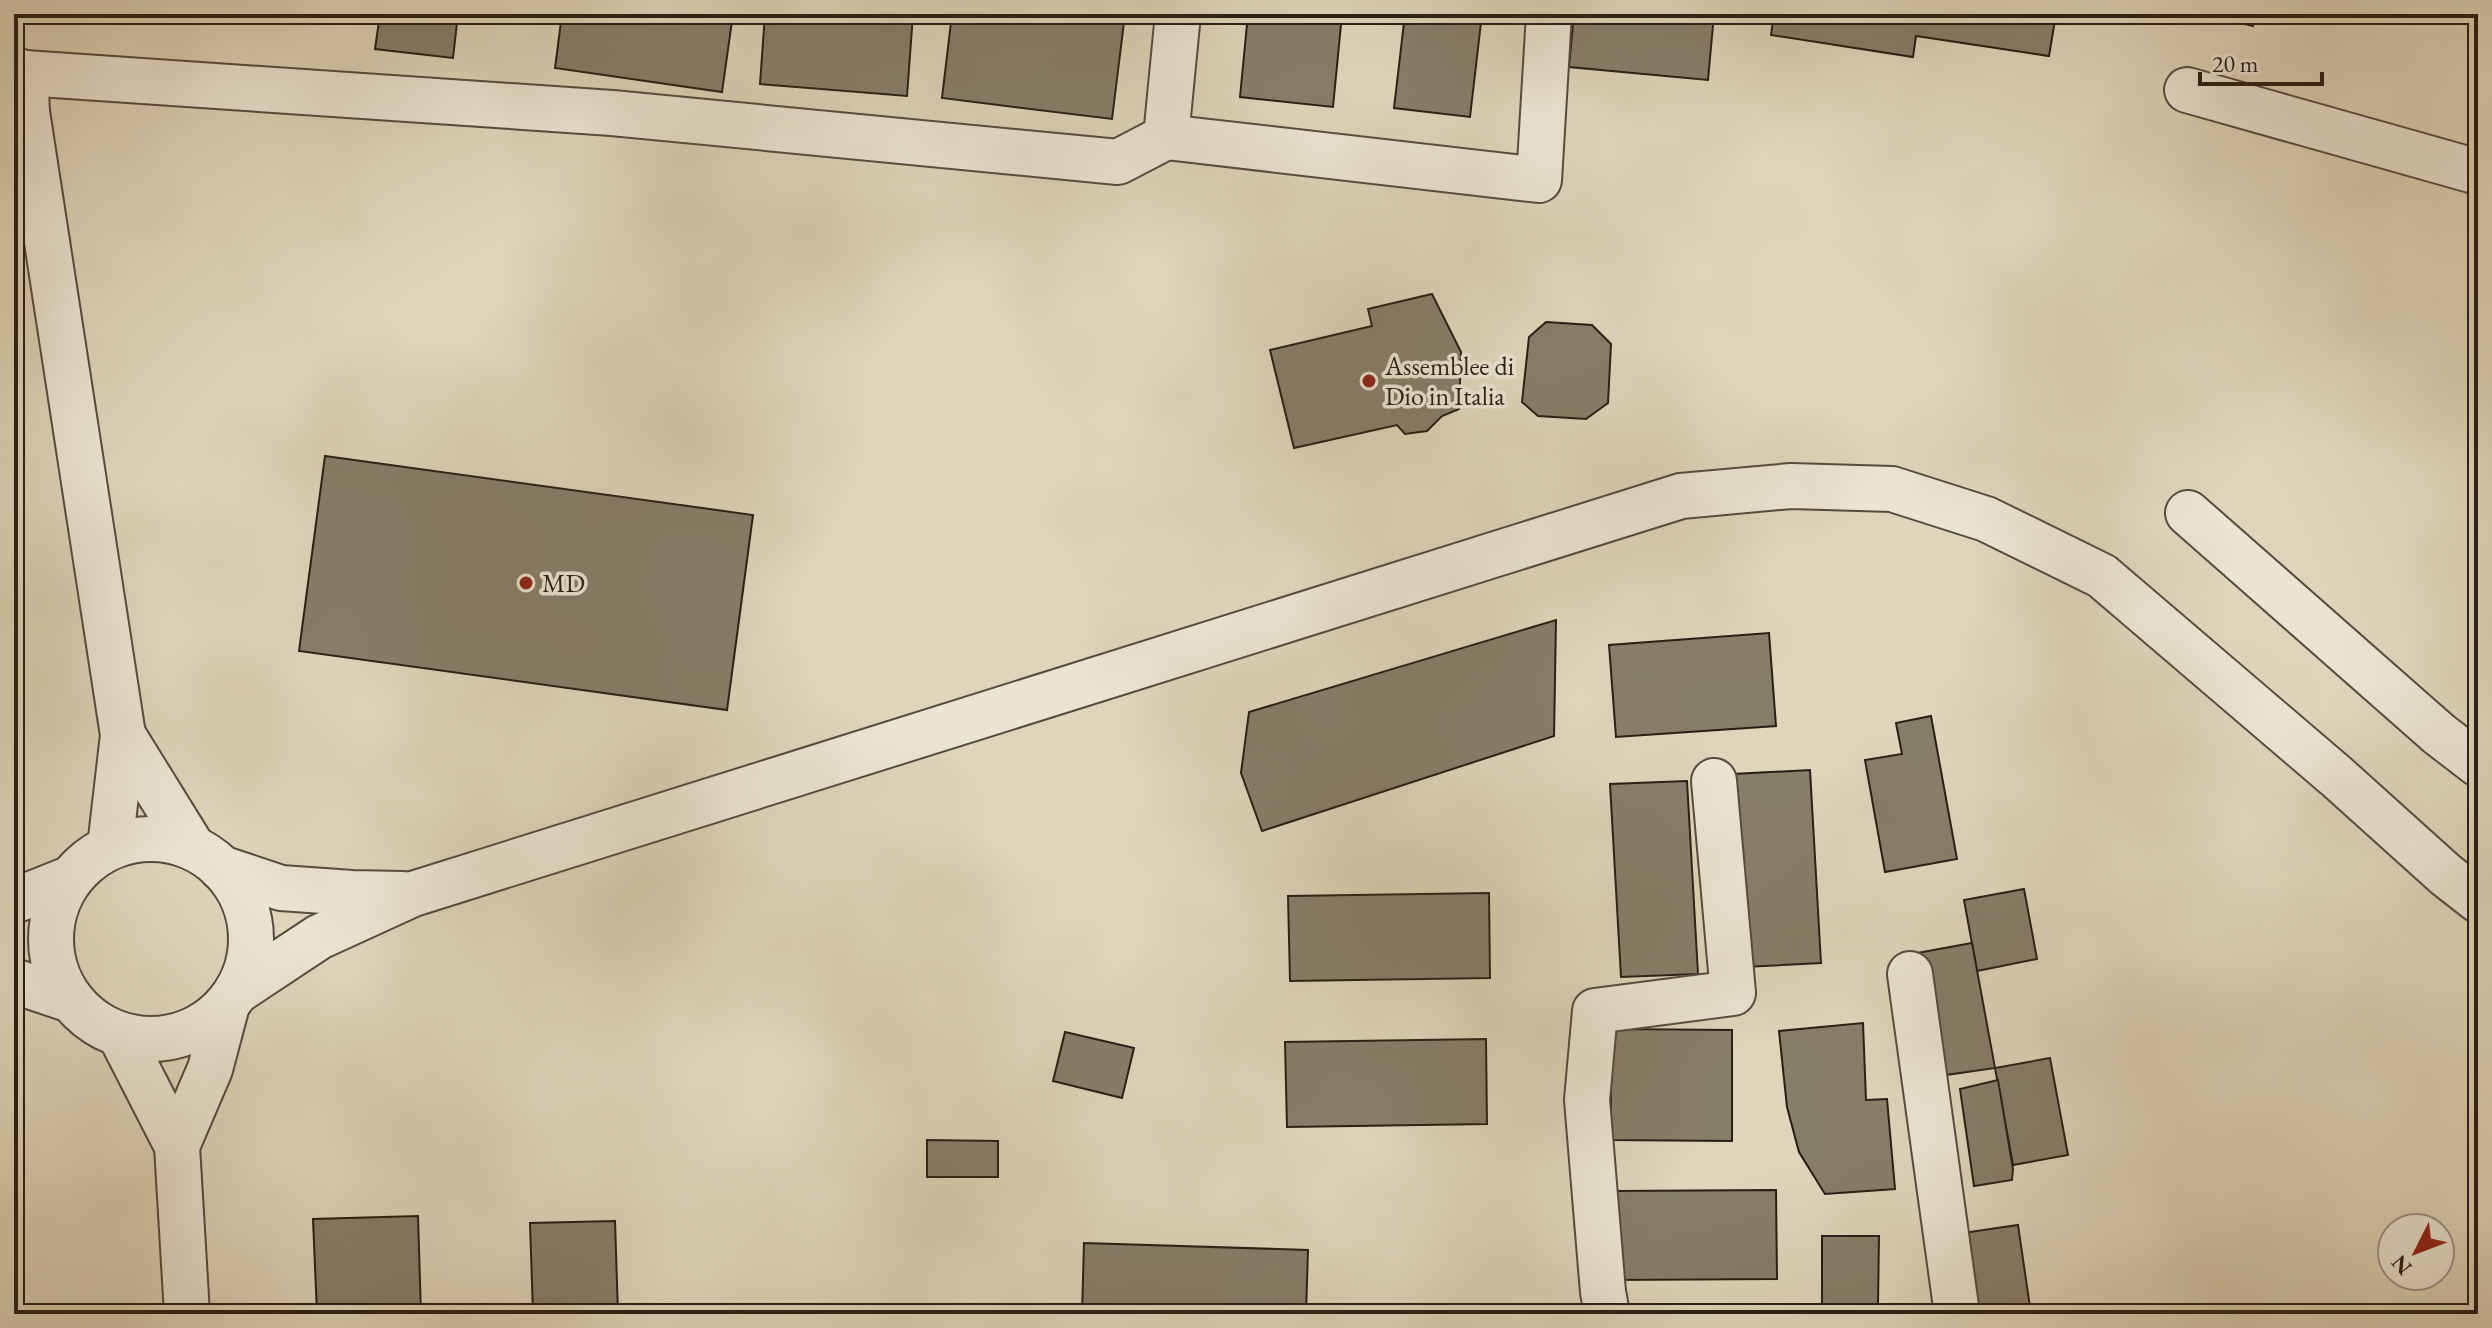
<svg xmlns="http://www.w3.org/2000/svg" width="2492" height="1328" font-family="'EB Garamond',serif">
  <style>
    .building { fill: #877e6a; stroke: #281f14; stroke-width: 2 }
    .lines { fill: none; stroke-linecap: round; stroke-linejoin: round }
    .minor-casing { stroke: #564c3e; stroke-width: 48 }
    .tertiary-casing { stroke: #564c3e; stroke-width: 48 }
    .minor { stroke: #eae4d2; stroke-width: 44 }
    .tertiary { stroke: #eae4d2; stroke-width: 44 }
    .poi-dot { fill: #8f2418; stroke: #eae4d2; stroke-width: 3 }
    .labels { text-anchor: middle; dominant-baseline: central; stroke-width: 7; stroke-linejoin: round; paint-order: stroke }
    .poi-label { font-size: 26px; fill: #281f14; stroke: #eae4d2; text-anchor: start }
  </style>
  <rect width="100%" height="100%" fill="#ded5ba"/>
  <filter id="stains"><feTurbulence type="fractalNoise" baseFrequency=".0025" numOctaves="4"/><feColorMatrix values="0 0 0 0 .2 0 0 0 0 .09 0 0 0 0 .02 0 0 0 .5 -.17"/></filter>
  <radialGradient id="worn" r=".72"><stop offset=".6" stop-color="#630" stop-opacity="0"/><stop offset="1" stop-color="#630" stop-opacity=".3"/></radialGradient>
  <g class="building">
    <polygon points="144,14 198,14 197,21"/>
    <polygon points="323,14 458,14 453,58 375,49 379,21"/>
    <polygon points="562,14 733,14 722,92 555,68"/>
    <polygon points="765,14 913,14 907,96 760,84"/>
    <polygon points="952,14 1125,14 1112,119 942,98"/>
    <polygon points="1248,14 1342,14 1333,107 1240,97"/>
    <polygon points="1405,14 1482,14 1470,117 1394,108"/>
    <polygon points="1574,14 1714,14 1708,80 1569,67"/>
    <polygon points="1774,14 2056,14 2049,56 1916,36 1913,57 1771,35"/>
    <polygon points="2211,14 2256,14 2253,26 2211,16"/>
    <polygon points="1432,294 1461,352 1459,409 1442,416 1427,431 1405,434 1397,425 1294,448 1270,350 1372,326 1368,309"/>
    <polygon points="1546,322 1592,325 1611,344 1608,403 1586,419 1538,416 1522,402 1529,337"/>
    <polygon points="325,456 753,515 727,710 299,651"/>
    <polygon points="1556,620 1554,736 1262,831 1241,773 1249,712"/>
    <polygon points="1769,633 1776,726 1616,737 1609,645"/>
    <polygon points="1931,716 1957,859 1885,872 1865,760 1902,754 1896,723"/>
    <polygon points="1810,770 1821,963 1744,967 1733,774"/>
    <polygon points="1687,781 1698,974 1621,977 1610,784"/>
    <polygon points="2024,889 2037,959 1977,971 1964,900"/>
    <polygon points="1489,893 1490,978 1290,981 1288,896"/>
    <polygon points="1972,943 1995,1068 1939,1076 1917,953"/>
    <polygon points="1863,1023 1866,1100 1887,1099 1895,1189 1825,1194 1799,1152 1787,1107 1779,1031"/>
    <polygon points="1611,1029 1732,1030 1732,1141 1611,1140"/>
    <polygon points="1065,1032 1134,1048 1122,1098 1053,1081"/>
    <polygon points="1486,1039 1487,1124 1287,1127 1285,1042"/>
    <polygon points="2050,1058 2068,1155 2013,1165 1995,1068"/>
    <polygon points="1998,1080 2013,1169 2012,1180 1974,1186 1960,1089"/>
    <polygon points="927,1140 998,1141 998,1177 927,1177"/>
    <polygon points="1776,1190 1777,1279 1612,1280 1611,1191"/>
    <polygon points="418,1216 421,1314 317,1314 313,1219"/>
    <polygon points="615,1221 618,1314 533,1314 530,1223"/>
    <polygon points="2018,1225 2031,1314 1968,1314 1956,1234"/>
    <polygon points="1822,1236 1879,1236 1878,1305 1822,1305"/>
    <polygon points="1084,1243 1308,1250 1306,1314 1082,1314"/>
  </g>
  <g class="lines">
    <defs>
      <g id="minor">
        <polyline points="14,70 25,73 612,113 1118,162 1166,137 1539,180 1549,14"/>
        <polyline points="25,73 27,112 123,735 110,847"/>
        <polyline points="2187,90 2478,172"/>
        <polyline points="1166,137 1178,14"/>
        <polyline points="2188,513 2439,734 2478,764"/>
        <polyline points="123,735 193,848"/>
        <polyline points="1910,974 1957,1314"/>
        <polyline points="120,1035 177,1146 187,1314"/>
        <polyline points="177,1146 210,1069 227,1005"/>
        <polyline points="1607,1314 1603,1292 1587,1100 1595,1011 1733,993 1714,781"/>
      </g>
      <g id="tertiary">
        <circle cx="151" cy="939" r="100"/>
        <polyline points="221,868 281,888 352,893 403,894"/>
        <polyline points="14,901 69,879"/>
        <polyline points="14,981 71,1000"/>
        <polyline points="236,992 319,937 413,894 1681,496 1791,486 1892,489 1986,519 2102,576 2336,776 2446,875 2478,900"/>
      </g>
    </defs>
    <use href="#minor" class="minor-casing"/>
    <use href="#tertiary" class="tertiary-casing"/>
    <use href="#minor" class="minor"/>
    <use href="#tertiary" class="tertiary"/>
  </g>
  <g class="poi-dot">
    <circle cx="1369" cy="381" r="8"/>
    <circle cx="526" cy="583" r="8"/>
  </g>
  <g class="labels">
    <g class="poi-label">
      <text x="1385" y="366">Assemblee di<tspan x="1385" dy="30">Dio in Italia</tspan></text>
      <text x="542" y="583">MD</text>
    </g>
  </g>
  <rect width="2492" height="1328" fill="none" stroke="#ded5ba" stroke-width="48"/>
  <rect x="16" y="16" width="2460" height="1296" fill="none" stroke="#281f14" stroke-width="4"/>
  <rect x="24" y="24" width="2444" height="1280" fill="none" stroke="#281f14" stroke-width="2"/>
  <g transform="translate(2416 1252) rotate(228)"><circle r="38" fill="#eae4d2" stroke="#9c9586" stroke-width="2"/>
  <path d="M0-6L14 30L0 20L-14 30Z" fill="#8f2418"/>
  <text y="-12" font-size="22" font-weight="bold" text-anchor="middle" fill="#281f14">N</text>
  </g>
  <path d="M2200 72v12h122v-12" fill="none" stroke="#281f14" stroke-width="4"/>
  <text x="2212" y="72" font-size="24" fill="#281f14" stroke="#eae4d2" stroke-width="6" paint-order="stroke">20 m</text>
  <rect width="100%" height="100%" filter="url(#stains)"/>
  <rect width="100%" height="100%" fill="url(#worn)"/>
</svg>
